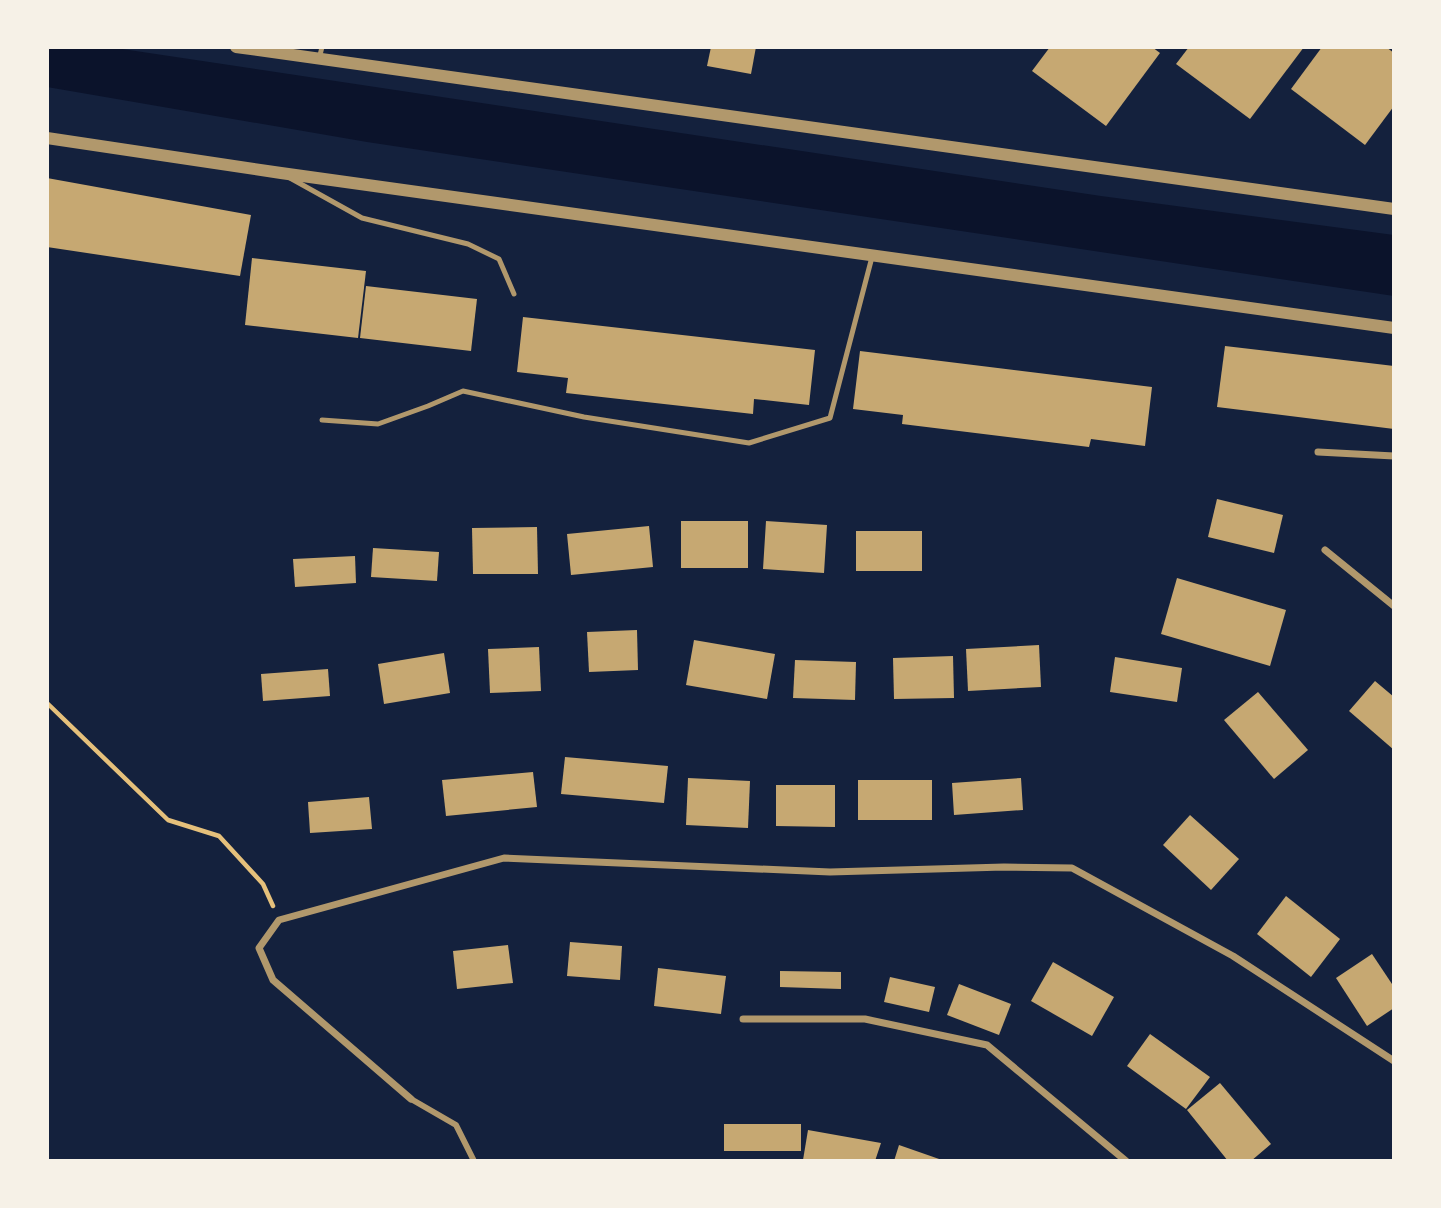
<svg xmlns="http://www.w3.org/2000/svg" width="1441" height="1208" font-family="'PT Sans',sans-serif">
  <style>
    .water { fill: #0b132b }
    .building { fill: #c6a872 }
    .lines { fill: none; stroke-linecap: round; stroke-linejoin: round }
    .path { stroke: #e5c07b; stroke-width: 4.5 }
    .service { stroke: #b1986c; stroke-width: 5 }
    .pedestrian { stroke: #b1986c; stroke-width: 6 }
    .minor { stroke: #b1986c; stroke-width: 7 }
    .tertiary { stroke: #b1986c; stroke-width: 12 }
  </style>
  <rect width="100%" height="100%" fill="#14213d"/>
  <polygon class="water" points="47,47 109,47 1101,196 1394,235 1394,296 367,142 47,87"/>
  <g class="building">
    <polygon points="711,47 756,47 751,74 707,66"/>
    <polygon points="1050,47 1152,47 1160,53 1106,126 1032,71"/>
    <polygon points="1189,47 1304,47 1250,119 1176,64"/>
    <polygon points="1322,47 1386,47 1394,53 1394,106 1365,145 1291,89"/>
    <polygon points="47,178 251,215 240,276 47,247"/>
    <polygon points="252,258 366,271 358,338 245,325"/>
    <polygon points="366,286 477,299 471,351 360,338"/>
    <polygon points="523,317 815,350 809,405 754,399 753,414 566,393 568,378 517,372"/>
    <polygon points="1225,346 1394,366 1394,429 1217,407"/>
    <polygon points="860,351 1152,387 1145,446 1091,439 1089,447 902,424 903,415 853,409"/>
    <polygon points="1217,499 1283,515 1274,553 1208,537"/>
    <rect x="681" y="521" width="67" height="47"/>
    <polygon points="766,521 827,525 824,573 763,569"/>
    <polygon points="649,526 653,567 571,575 567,534"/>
    <polygon points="537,527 538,574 473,574 472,528"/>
    <rect x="856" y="531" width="66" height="40"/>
    <polygon points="373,548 439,552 437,581 371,577"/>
    <polygon points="355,556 356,583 295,587 293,559"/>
    <polygon points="1177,578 1286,610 1270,666 1161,634"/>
    <polygon points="637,630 638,670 589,672 587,632"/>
    <polygon points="694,640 775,654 767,699 686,685"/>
    <polygon points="1039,645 1041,687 968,691 966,649"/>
    <polygon points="539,647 541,691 490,693 488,649"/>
    <polygon points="444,653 450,693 384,704 378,664"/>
    <polygon points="953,656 954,698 894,699 893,658"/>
    <polygon points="1115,657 1182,668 1177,702 1110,692"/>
    <polygon points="795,660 856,662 855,700 793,698"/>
    <polygon points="328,669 330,696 263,701 261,674"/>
    <polygon points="1375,681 1394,697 1394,750 1349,711"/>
    <polygon points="1258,692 1308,750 1274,779 1224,720"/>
    <polygon points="565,757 668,766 664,803 561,794"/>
    <polygon points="533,772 537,807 446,816 442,780"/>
    <polygon points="688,778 750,781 748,828 686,825"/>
    <polygon points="1021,778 1023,810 954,815 952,783"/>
    <rect x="858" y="780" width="74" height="40"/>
    <polygon points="776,785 835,785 835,827 776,826"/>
    <polygon points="369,797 372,829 310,833 308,802"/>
    <polygon points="1190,815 1239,859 1211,890 1163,845"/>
    <polygon points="1286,896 1340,939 1311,977 1257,934"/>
    <polygon points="570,942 622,946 620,980 567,976"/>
    <polygon points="508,945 513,983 457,989 453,951"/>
    <polygon points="1372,954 1394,987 1394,1008 1367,1026 1336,978"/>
    <polygon points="1053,962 1114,997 1092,1036 1031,1001"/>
    <polygon points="658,968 726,976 721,1014 654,1006"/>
    <polygon points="780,971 841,972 841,989 780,987"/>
    <polygon points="890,977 935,987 929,1012 884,1002"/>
    <polygon points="959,984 1011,1004 999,1035 947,1015"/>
    <polygon points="1150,1034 1210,1077 1186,1109 1127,1066"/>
    <polygon points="1220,1083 1271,1144 1251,1161 1228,1161 1187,1110"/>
    <rect x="724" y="1124" width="77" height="27"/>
    <polygon points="808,1130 881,1143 875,1161 805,1161 803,1160"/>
    <polygon points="899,1145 942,1160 942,1161 894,1161"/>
  </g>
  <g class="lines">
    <polyline class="path" points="47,703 168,820 219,836 263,884 273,906"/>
    <g class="service">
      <polyline points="319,59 322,47"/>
      <polyline points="290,178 362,218 468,244 499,259 514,294"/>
      <polyline points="322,420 378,424 428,406 463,391 584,417 749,443 830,418 872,257"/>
    </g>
    <polyline class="pedestrian" points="411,1099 456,1125 474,1161"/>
    <g class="minor">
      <polyline points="1318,452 1394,456"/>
      <polyline points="1325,550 1394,606"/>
      <polyline points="743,1019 865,1019 987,1045 1126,1161"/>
      <polyline points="411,1099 273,980 259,948 279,920 504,858 830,872 1004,867 1072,868 1233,956 1394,1061"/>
    </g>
    <g class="tertiary">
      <polyline points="236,47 1394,209"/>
      <polyline points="47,138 281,173 1394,328"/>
    </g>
  </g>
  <rect width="1441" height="1208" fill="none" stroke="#f6f1e7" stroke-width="98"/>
</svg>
